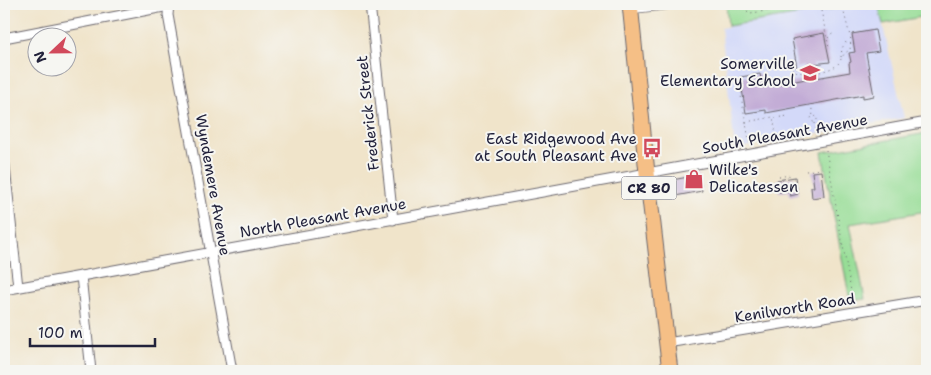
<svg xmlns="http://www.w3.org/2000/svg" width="931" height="375" font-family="'Shantell Sans',sans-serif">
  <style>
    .built { fill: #d3d9f9 }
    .green { fill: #97dd96; stroke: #5c8068 }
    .building { fill: #c2acd6 }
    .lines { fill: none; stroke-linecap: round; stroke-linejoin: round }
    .lane-casing { stroke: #6a666d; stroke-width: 6 }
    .street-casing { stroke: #6a666d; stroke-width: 11 }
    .primary-casing { stroke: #6a666d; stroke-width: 17 }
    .path { stroke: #6a666d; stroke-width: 1; stroke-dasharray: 1 4; stroke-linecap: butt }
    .lane { stroke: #fff; stroke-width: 4.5 }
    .street { stroke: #fff; stroke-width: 9 }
    .primary { stroke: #f5bf86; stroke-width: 15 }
    .labels { text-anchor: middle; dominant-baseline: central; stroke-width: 4; stroke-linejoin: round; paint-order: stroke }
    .shield { fill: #f6f6f2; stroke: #626272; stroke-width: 1 }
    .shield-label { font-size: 14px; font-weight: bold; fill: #22223b }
    .poi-label { font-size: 15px; fill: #22223b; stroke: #f6f6f2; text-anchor: end }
    .street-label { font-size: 15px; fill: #22223b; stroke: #f6f6f2 }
  </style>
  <rect width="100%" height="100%" fill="#f6f6f2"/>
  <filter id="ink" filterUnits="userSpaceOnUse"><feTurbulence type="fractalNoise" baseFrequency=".02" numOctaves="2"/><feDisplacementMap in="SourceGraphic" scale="10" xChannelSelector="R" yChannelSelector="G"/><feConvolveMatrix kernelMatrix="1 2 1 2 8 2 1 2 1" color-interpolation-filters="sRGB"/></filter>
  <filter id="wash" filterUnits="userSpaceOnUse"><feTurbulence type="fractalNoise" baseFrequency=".0096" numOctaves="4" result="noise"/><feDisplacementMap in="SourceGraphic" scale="20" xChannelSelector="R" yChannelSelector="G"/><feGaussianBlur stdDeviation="1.12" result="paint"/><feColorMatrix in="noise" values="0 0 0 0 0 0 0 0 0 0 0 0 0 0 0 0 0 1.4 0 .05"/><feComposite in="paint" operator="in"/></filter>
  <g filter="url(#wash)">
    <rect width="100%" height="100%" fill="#f0e4ca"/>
    <polygon class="built" points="862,4 878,4 904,118 735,149 721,28"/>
    <g class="green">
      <polygon points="726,4 862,4 728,26"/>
      <polygon points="878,4 927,4 927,16 883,24"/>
      <polygon points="927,133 927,211 850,224 865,299 850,301 822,152"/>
    </g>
    <g id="blocks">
      <g class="building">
        <polygon points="875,30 879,51 866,53 874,96 863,98 863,95 766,113 766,110 746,113 740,77 760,74 763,87 806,79 804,66 797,68 792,39 824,33 830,62 813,64 816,78 850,72 849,63 851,62 849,53 855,52 852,34"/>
        <polygon points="821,171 824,196 812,198 811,187 814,187 812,172"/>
        <polygon points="699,175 702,191 675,196 672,180"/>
        <polygon points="795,177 798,194 790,196 789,191 779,192 777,180"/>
      </g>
    </g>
  </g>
  <g filter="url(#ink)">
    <use href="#blocks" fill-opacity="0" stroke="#6a666d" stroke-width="1"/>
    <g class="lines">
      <defs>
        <polyline id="lane" points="632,11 695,4"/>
        <g id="street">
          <polyline points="169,4 168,15 232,371"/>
          <polyline points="370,4 393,220"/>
          <polyline points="4,38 169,6"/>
          <polyline points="4,158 18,287"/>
          <polyline points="81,276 91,371"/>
          <polyline points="4,290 927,122"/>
          <polyline points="667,343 927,300"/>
        </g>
        <polyline id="primary" points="630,4 647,173 670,371"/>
      </defs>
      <use href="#lane" class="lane-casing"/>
      <use href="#street" class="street-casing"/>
      <use href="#primary" class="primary-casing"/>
      <g class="path">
        <polyline points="740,4 744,9 750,13 828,4"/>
        <polyline points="829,4 856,4"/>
        <polyline points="820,6 829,48 827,49"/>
        <polyline points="828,38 833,32"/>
        <polyline points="841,57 842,48 846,42"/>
        <polyline points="792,68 795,71 806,74"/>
        <path d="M815 73C821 72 831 69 836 66 842 61 841 54 850 50L851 40 842 5"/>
        <polyline points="742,92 741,96 742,102 750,145"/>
        <polyline points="811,104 813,116"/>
        <circle cx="814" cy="119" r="3"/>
        <polyline points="775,118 788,116"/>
        <polyline points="746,122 773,117 777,140"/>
        <polyline points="815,123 817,133"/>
        <polyline points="826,150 852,297 852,304"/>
        <polyline points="806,171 821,169"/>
        <polyline points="779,177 789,175 789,178"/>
      </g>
      <use href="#lane" class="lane"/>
      <use href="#street" class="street"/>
      <use href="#primary" class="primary"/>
    </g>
  </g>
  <defs>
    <symbol id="school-bare" viewBox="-9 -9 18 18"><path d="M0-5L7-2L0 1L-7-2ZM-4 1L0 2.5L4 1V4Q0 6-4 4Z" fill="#d1495b" stroke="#f6f6f2" stroke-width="2.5" paint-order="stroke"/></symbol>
    <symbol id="bus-bare" viewBox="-9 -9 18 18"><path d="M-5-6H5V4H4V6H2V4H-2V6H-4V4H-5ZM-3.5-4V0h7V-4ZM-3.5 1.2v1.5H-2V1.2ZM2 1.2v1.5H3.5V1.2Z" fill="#d1495b" stroke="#f6f6f2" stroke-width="2.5" paint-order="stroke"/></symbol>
    <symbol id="shop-bare" viewBox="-9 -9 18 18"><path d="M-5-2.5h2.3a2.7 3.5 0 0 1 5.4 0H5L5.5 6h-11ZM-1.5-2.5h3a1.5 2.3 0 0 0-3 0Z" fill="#d1495b" stroke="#f6f6f2" stroke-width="2.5" paint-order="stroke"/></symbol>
  </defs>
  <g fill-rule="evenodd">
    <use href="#school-bare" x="796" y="59" width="28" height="28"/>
    <use href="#bus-bare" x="638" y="134" width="28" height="28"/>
    <use href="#shop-bare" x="680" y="165" width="28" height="28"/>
  </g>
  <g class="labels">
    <rect class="shield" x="621.5" y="176.5" width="55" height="23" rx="4"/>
    <g class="shield-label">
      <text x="649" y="188">CR 80</text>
    </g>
    <g class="poi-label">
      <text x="795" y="64">Somerville<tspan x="795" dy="17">Elementary School</tspan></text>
      <text x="637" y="139">East Ridgewood Ave<tspan x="637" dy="17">at South Pleasant Ave</tspan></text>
      <text x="709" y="170" text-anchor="start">Wilke's<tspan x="709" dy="17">Delicatessen</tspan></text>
    </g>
    <g class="street-label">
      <text transform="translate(368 113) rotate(-96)">Frederick Street</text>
      <text transform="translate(785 134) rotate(-10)">South Pleasant Avenue</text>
      <text transform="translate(213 185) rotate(80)">Wyndemere Avenue</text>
      <text transform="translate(323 218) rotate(-10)">North Pleasant Avenue</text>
      <text transform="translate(795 308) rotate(-9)">Kenilworth Road</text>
    </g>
  </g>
  <rect width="931" height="375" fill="none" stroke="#f6f6f2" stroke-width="20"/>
  <g transform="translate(52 52) rotate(248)"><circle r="24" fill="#f6f6f2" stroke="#a1a1a9"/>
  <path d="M0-4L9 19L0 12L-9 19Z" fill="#d1495b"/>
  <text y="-8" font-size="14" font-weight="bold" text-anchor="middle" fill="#22223b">N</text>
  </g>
  <path d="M30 338v8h125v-8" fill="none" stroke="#22223b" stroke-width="2.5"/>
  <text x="38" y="338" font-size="15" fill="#22223b" stroke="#f6f6f2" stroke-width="4" paint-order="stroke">100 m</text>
</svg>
